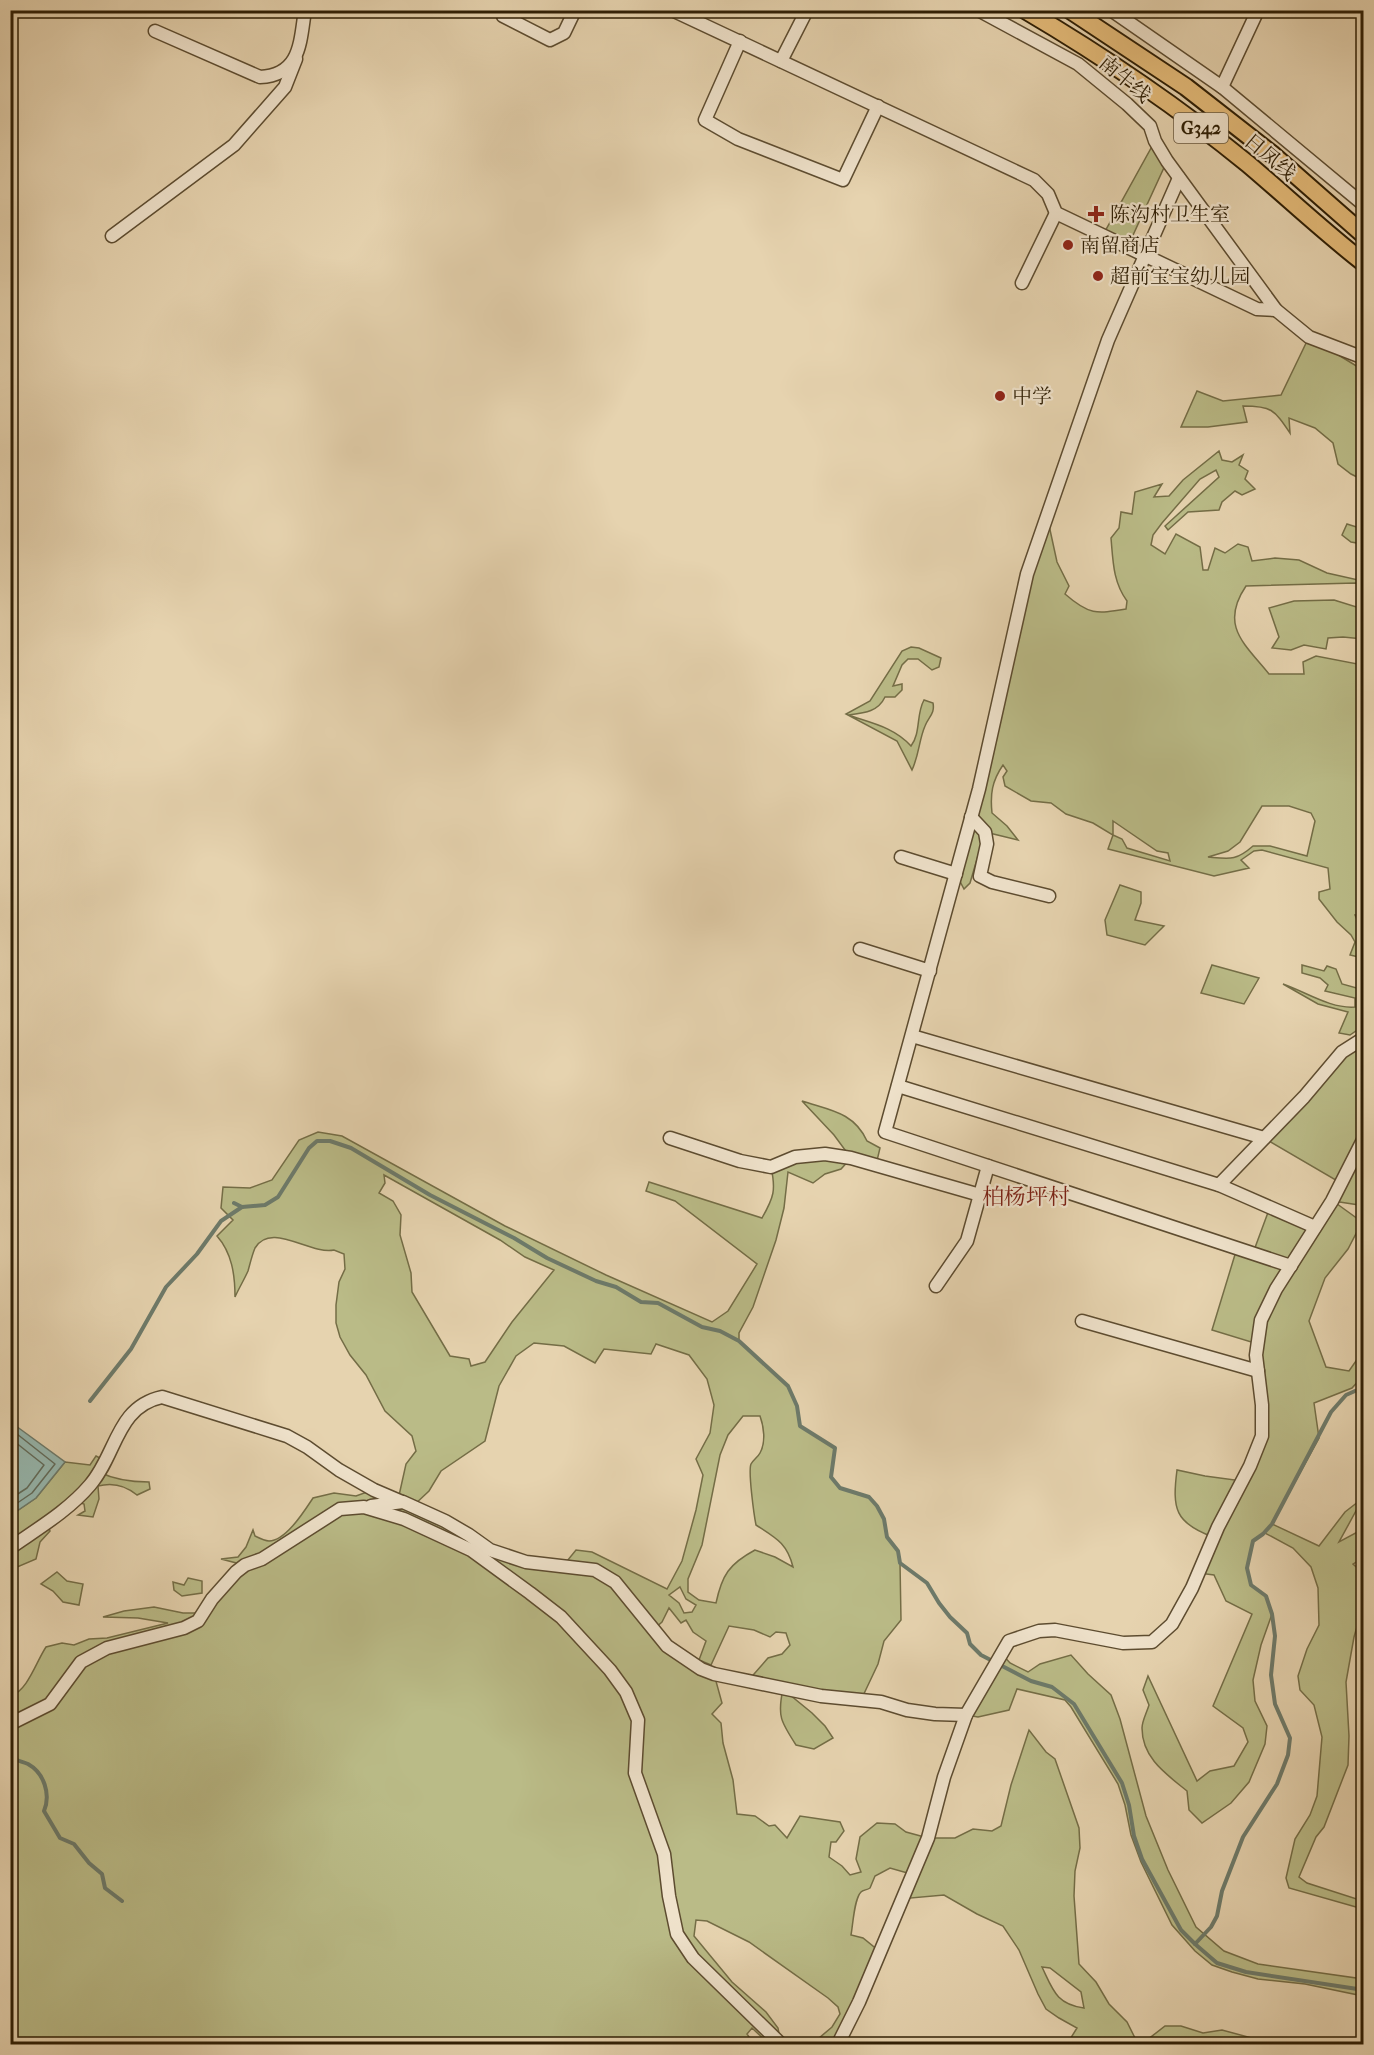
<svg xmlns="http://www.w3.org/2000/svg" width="1374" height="2055" font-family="'IM FELL French Canon','Noto Serif SC',serif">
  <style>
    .green { fill: #babb87; stroke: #746d46; stroke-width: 1.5; fill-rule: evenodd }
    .water { fill: #96b7ae; stroke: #6d7a6a; stroke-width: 1.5 }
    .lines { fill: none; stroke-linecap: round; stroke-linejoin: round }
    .shore { stroke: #626b5a; stroke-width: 1.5 }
    .stream { stroke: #6d7a6a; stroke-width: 4 }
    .minor-casing { stroke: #5d4c30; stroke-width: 15 }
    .highway-casing { stroke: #2f1f05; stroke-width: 20 }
    .minor { stroke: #efe2cb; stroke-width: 12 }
    .highway { stroke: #e3ba78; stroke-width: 16 }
    .poi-dot { fill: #8f2418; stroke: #efe2cb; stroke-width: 2 }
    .labels { text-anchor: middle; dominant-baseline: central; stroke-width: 4.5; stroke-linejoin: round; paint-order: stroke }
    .shield { fill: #efe2cb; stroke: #695a40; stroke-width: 1.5 }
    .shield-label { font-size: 18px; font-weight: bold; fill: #2f1f05 }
    .street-label { font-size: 20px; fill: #2f1f05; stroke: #efe2cb }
    .poi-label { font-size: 20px; fill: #2f1f05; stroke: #efe2cb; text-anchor: start }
    .quarter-label { font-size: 22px; fill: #7a1f14; stroke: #efe2cb }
  </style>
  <rect width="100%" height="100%" fill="#e6d3af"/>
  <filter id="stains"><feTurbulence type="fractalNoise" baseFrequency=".00333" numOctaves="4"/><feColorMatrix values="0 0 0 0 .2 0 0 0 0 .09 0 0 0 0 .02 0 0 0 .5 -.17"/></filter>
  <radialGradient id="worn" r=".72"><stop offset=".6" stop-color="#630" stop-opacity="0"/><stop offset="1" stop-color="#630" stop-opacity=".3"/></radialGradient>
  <g class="green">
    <polygon points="1155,141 1167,161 1128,246 1103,235"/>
    <path d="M1309 337 1363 370V480L1351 474 1338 464 1333 443 1315 428 1289 418 1290 433C1274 409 1271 406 1243 406L1247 422 1208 427H1181L1197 391 1223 401 1281 395Z"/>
    <path d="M1219 451 1222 460 1232 462 1243 455 1239 465 1248 471 1245 479 1255 489 1242 495 1235 491 1222 502 1219 510 1188 512 1168 530 1165 526 1219 477 1216 470 1200 479 1162 523 1153 535 1151 545 1165 554 1176 534 1200 547 1203 570H1208L1215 548 1225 553 1238 544 1248 547 1252 561 1275 558 1299 560 1327 573 1363 581V586L1356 583 1246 586C1219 626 1245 644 1269 674H1304L1303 662 1316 656 1363 665 1364 915H1355L1363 933V958L1350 955 1355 942 1351 935 1337 922 1319 899V892L1330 889 1328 868 1262 850 1254 851 1241 860 1249 868 1214 876 1108 849 1113 835 1093 823 1066 814 1051 803 1031 801 1005 786 1003 777 1007 771 1003 765C992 781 990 794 992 813L1007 826 1018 840 985 832 970 883 964 889 956 874 1047 516 1057 562 1069 586 1065 594C1089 615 1096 614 1126 609L1127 601C1113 582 1113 561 1111 538L1119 528 1121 512 1132 514 1135 492 1162 484 1154 497 1169 496 1183 480ZM1262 806H1289L1311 813 1315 821 1307 856 1270 846H1253C1236 861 1230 859 1208 857L1228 851 1240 842ZM1113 821 1157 851 1168 853 1170 861 1127 848 1122 839 1113 835Z"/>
    <polygon points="1347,524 1363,529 1363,544 1351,542 1342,535"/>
    <polygon points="1334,600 1363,609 1363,639 1343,637 1328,638 1326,649 1304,645 1291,650 1272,648 1279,637 1269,608 1294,601"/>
    <path d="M911 647 919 648 941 658 939 667 932 670 918 659H908L902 665 893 686 902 684V690L895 697H885C878 712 864 713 848 715 871 723 894 727 911 746 921 733 916 714 924 700L933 703C935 714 929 716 925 726 919 740 919 755 912 770L897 741 846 714 870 701 902 651Z"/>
    <polygon points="1120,885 1141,892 1141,903 1135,920 1164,926 1145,945 1107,935 1105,920"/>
    <polygon points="1212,965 1259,978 1244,1004 1201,993"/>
    <path d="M1302 965 1324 971 1327 966 1336 969 1342 984 1360 989 1363 987V1026L1350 1035 1339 1033 1348 1012 1318 1004 1283 984C1306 992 1331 1009 1355 1007V998L1325 991 1328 985 1320 978 1302 973Z"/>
    <path d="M1363 1038V1208L1359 1205 1333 1201 1362 1222 1348 1249 1325 1278 1309 1321 1326 1367 1349 1371 1363 1351V1376L1352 1388 1314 1403 1319 1438 1272 1524 1319 1546 1345 1512 1363 1498 1339 1542 1363 1529V1558L1353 1564 1363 1573V1606L1354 1637 1346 1682 1349 1736 1348 1765 1324 1827 1316 1837 1299 1877 1307 1883 1363 1901V1909L1289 1888 1286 1878 1295 1839 1310 1815 1317 1796 1322 1737 1314 1705 1300 1690 1298 1676 1307 1649 1319 1625 1318 1588 1311 1567 1293 1548 1265 1533 1253 1541 1247 1568 1251 1585 1266 1596 1272 1614 1261 1645 1253 1680 1255 1701 1267 1726 1265 1744 1249 1782 1231 1803 1202 1823 1189 1810 1187 1791C1166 1774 1142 1758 1142 1728 1142 1721 1147 1712 1149 1705L1143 1690 1148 1676 1197 1781 1210 1771 1234 1766 1248 1742 1243 1728 1213 1706 1252 1614 1226 1601 1214 1575 1198 1573 1213 1537C1175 1523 1172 1509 1177 1470L1205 1476 1242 1481 1262 1436 1258 1344 1212 1330 1237 1248 1253 1253 1270 1207 1315 1227 1341 1183 1264 1138Z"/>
    <path d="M802 1101C829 1110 854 1112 867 1141L880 1148 876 1165 851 1158 841 1169 825 1174 813 1183 788 1172 784 1208 776 1240 753 1307 739 1333V1340L788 1386 797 1406 800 1426 835 1448 831 1477 840 1488 869 1497 877 1506 884 1519 887 1537 898 1551 900 1563 901 1620 884 1641 878 1664 861 1700 784 1690 812 1713 825 1726 833 1738 814 1749 796 1745C781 1722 777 1716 783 1689L747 1682 768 1658 782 1654 790 1645 786 1633 776 1632 770 1637 754 1630 729 1626 711 1665 699 1660 706 1641 693 1632 686 1620 681 1623 669 1608 662 1622 654 1629 714 1674 722 1703 712 1714 721 1723 723 1743 733 1780 737 1814 755 1816 769 1826 775 1825 787 1838 800 1816 840 1822 844 1831 836 1842H831L829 1857 842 1866 850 1875 861 1872 856 1859 860 1837 877 1823 895 1824 906 1832 928 1838H955L973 1829 992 1831 1001 1826 1011 1785 1029 1730 1046 1752 1055 1759 1079 1828 1080 1848 1075 1871 1074 1896 1079 1964 1096 1982 1109 2004 1127 2022 1135 2038 1131 2044 1114 2039 1103 2038 1100 2044H1067L1077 2028 1059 2018 1046 2009 1038 1994 1019 1950 1003 1926 977 1914 944 1895 900 1899 911 1874 890 1868 875 1876 870 1888C867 1890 863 1890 861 1892 854 1899 853 1925 851 1935L863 1938 879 1951 838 2044H812L832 2027 840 2014 838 2007 828 1998 749 1942 707 1921 696 1920 694 1936 732 1982 766 2012 778 2028 781 2044H769L752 2028 747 2034 754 2044H11V1696C28 1690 36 1662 46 1647L62 1643 74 1645 89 1639 107 1638 168 1623 138 1618 103 1617 124 1611 154 1607 183 1613H203L244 1565 221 1559 238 1557 246 1547 253 1530 255 1536C259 1538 265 1541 269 1541 286 1541 305 1510 313 1498L334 1493 356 1496 367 1492 398 1500 406 1464 416 1451 412 1436 385 1411 366 1375 350 1355 340 1337 336 1323V1305L339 1282 345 1269 344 1254 334 1250C310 1255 271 1221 255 1248 252 1255 250 1264 248 1271 244 1280 239 1288 235 1297 235 1275 232 1253 217 1236L233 1220 221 1208 223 1187 250 1188 272 1180 299 1140 318 1132 342 1136 505 1226 606 1275 712 1322 728 1311 757 1264 675 1201 646 1191 649 1182 762 1218C774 1197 776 1190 771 1167L795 1157 851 1158 834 1135ZM384 1175 500 1240 525 1257 554 1270 512 1322 485 1362 471 1366 469 1359 450 1356 412 1292 411 1273 400 1235 401 1215 393 1201 379 1193 385 1183ZM534 1343 564 1346 595 1363 604 1349 651 1354 656 1344 689 1355 707 1379 714 1405 710 1433 696 1459 703 1475 696 1510 682 1561 667 1589 592 1552 576 1550 563 1566 490 1550 413 1506 429 1491 441 1471 485 1441 499 1386 516 1356ZM743 1416H760C764 1427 766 1442 760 1453 758 1457 753 1460 751 1464 748 1471 754 1515 756 1525 776 1538 787 1543 793 1567L775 1557 755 1550C729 1564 722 1575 716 1603L699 1600 688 1592V1579L702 1545 720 1455 728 1435ZM680 1587 686 1599 696 1605 692 1612 684 1613 679 1603 669 1595ZM1042 1967 1050 1968 1081 1992 1084 2008C1056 2004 1053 1990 1042 1967Z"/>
    <path d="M96 1456 106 1461 99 1472C115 1480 131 1482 149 1482L150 1489 137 1495C125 1485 113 1482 98 1486L99 1499 93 1517 78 1515 85 1511 84 1504 74 1501 47 1522 50 1531 40 1542 36 1559 17 1567 11 1580V1515L36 1498 65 1462 90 1465Z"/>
    <polygon points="57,1572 67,1581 83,1584 79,1605 63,1602 53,1591 41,1584"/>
    <polygon points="188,1578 202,1581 202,1593 182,1596 174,1590 173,1582 184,1585"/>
    <polygon points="1001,1653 1010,1663 1028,1672 1040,1664 1071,1655 1088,1674 1111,1695 1120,1719 1146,1816 1168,1870 1196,1927 1224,1951 1258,1964 1363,1979 1363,1996 1305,1984 1258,1979 1232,1972 1212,1965 1195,1951 1172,1925 1141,1862 1131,1835 1125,1805 1118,1784 1071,1707 1065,1700 1017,1689 1009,1710 978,1717 966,1715"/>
    <polygon points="1165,2026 1181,2026 1203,2033 1222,2030 1274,2044 1146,2044 1147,2040"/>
  </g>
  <polygon class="water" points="16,1426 65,1462 36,1498 11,1515 11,1430"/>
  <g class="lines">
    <g class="shore">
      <polyline points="10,1434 17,1434 55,1464 32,1493 10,1508"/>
      <polyline points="10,1442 15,1442 44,1465 27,1488 10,1499"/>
    </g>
    <g class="stream">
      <polyline points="234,1203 242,1207 265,1205 278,1197 309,1148 317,1141 330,1141 351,1148 430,1195 514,1238 547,1258 596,1281 616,1287 641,1302 658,1303 702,1327 720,1331 739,1341 788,1386 797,1406 800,1426 835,1448 831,1477 840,1488 869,1497 877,1506 884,1519 887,1537 898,1551 900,1563 927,1583 939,1603 950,1617 967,1633 970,1644 981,1655 1031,1681 1052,1687 1074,1704 1122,1783 1129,1805 1134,1836 1142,1859 1181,1930 1195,1944 1217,1963 1246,1972 1364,1990"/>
      <polyline points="90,1401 131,1349 166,1287 197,1254 221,1221 242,1207"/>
      <path d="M10 1755C15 1761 21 1761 28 1764 44 1773 51 1794 44 1811L60 1838 74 1844 89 1863 102 1874 105 1888 122 1901"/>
      <polyline points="1195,1944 1211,1927 1217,1916 1222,1891 1243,1837 1277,1784 1288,1755 1290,1738 1275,1704 1271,1675 1275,1636 1272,1614 1266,1596 1251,1585 1247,1568 1253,1541 1263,1534 1272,1524 1331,1412 1346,1395 1364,1387"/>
    </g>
    <defs>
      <g id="minor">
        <polyline points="502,10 503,16 550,40 564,33 575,10"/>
        <polyline points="672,10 1034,180 1048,194 1056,213 1257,309 1276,310"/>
        <polyline points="978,10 1078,64 1127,104 1150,126 1155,141 1167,161 1276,310 1309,337 1364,358"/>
        <polyline points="1111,10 1222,87 1258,10"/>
        <path d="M155 31 260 77C301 75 300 42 305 10"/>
        <polyline points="740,41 705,120 738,139 843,180 878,106"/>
        <polyline points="781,61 807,10"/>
        <polyline points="1222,87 1364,205"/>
        <polyline points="1179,178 1108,340 1027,574 979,789 885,1132 1291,1266"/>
        <polyline points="112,236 234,145 285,87 296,59"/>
        <polyline points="1022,283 1056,213"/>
        <polyline points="971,817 985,832 987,844 980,876 992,882 1049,896"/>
        <polyline points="901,857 956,874"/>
        <polyline points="860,949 930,971"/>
        <polyline points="912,1036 1264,1138"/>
        <polyline points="898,1086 1219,1185 1315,1227"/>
        <polyline points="670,1138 740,1161 771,1167 795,1157 825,1154 851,1158 980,1195"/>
        <polyline points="1219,1185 1304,1097 1342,1052 1364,1038"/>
        <polyline points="936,1286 967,1241 988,1166"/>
        <polyline points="1082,1321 1258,1371"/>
        <polyline points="371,1506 403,1502 445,1521 469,1535 490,1550 526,1562 595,1570 615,1582 667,1646 701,1669 714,1674 821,1696 881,1702 907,1710 935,1714 966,1715"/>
        <path d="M10 1548C37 1529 68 1511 90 1485 117 1454 116 1407 162 1397L287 1436 307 1447 339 1470 374 1490 402 1502"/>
        <polyline points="10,1724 50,1704 81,1662 107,1648 184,1628 198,1621 212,1599 236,1572 245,1565 262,1559 340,1509 364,1507 404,1519 471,1550 530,1593 561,1617 585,1643 610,1670 626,1692 638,1720 635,1773 664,1854 669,1896 677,1934 693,1958 781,2044"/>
        <polyline points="838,2044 859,2002 928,1838 944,1777 966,1715 1009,1641 1039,1631 1055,1630 1123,1643 1152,1642 1172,1624 1192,1588 1218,1527 1250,1466 1262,1436 1262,1405 1256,1355 1261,1320 1276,1289 1332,1201 1364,1138"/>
      </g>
      <g id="highway">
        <path d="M1025 10C1103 56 1178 107 1248 164 1287 197 1324 232 1364 263"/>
        <polyline points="1070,10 1186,87 1273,155 1364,235"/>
      </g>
    </defs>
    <use href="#minor" class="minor-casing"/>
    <use href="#highway" class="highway-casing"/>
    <use href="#minor" class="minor"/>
    <use href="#highway" class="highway"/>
  </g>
  <g class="poi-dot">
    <path d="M1093 205h6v6h6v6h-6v6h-6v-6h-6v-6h6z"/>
    <circle cx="1068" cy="245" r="6"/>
    <circle cx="1098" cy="276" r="6"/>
    <circle cx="1000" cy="396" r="6"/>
  </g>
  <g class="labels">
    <rect class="shield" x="1174" y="113" width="54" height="30" rx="4.5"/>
    <g class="shield-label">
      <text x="1201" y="128">G342</text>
    </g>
    <g class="street-label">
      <text transform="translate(1125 79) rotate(40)">南牛线</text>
      <text transform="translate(1270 157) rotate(40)">日凤线</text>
    </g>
    <g class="poi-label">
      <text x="1110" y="214">陈沟村卫生室</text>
      <text x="1080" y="245">南留商店</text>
      <text x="1110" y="276">超前宝宝幼儿园</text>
      <text x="1012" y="396">中学</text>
    </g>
    <g class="quarter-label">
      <text x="1026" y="1197">柏杨坪村</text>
    </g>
  </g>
  <rect width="1374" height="2055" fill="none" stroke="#e6d3af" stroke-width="36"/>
  <rect x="12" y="12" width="1350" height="2031" fill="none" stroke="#2f1f05" stroke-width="3"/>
  <rect x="18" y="18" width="1338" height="2019" fill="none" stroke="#2f1f05" stroke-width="1.5"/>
  <rect width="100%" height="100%" filter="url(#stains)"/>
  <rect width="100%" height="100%" fill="url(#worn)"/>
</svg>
